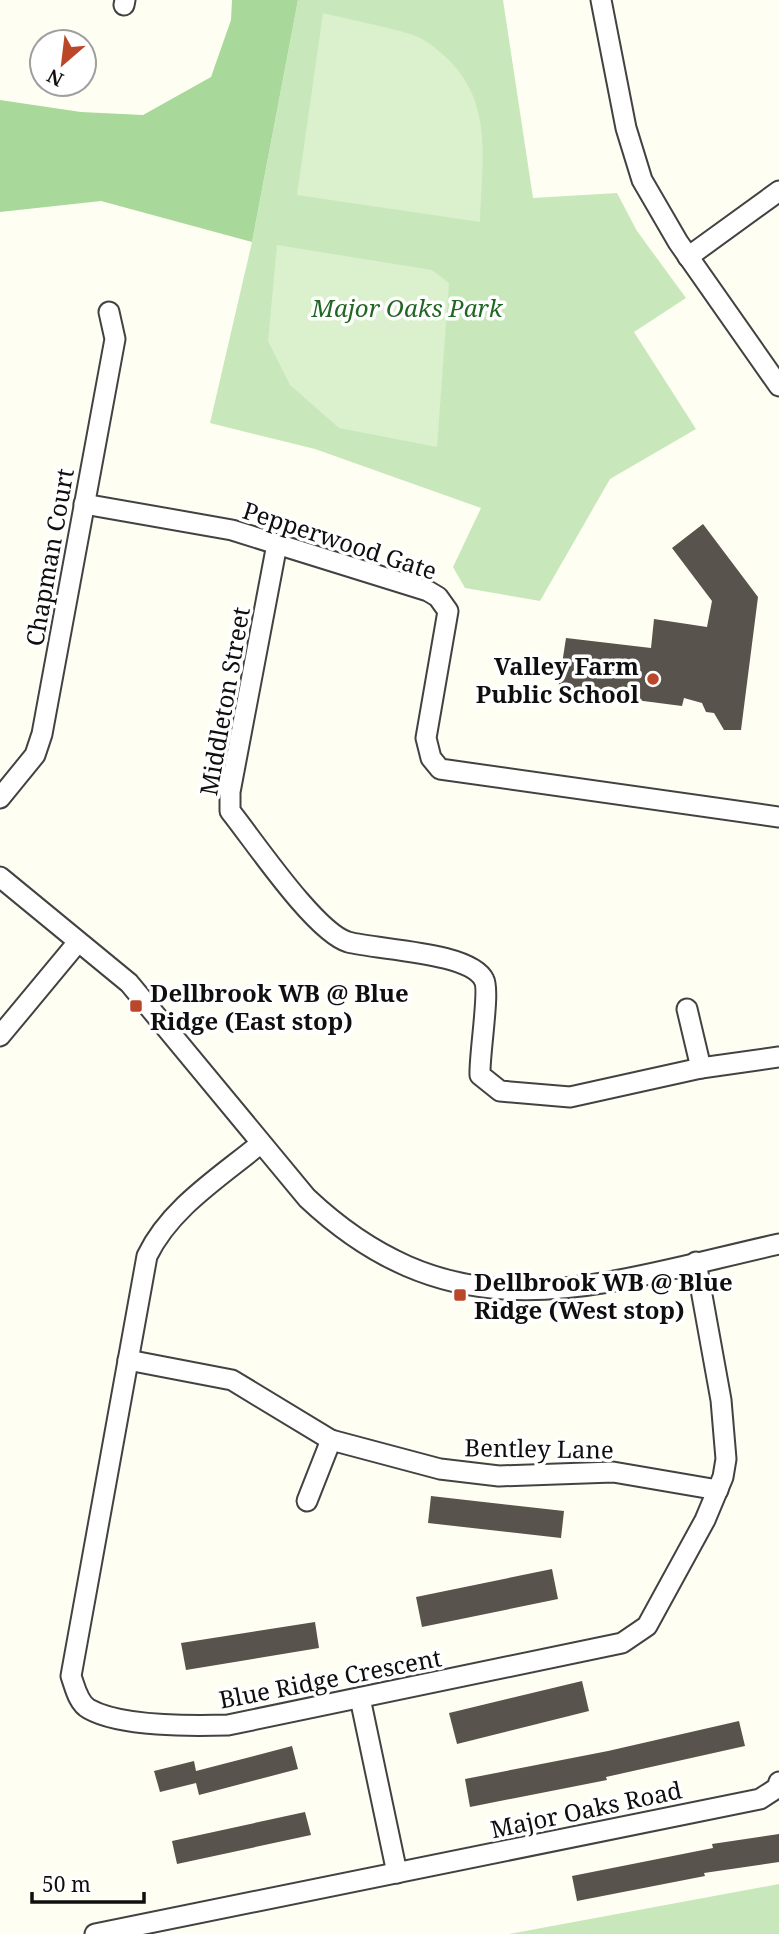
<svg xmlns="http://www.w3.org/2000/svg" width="779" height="1934" font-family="'Noto Serif',serif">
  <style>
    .green { fill: #c8e8bc }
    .forest { fill: #a8d99b }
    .pitch { fill: #dbf0cd }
    .building { fill: #58534c }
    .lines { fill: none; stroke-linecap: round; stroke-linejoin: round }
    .minor-casing { stroke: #424242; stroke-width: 23 }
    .minor { stroke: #fff; stroke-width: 19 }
    .poi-dot { fill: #bb472b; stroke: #fff; stroke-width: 2.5 }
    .labels { text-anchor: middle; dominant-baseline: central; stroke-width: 7; stroke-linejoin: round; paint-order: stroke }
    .park-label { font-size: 24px; font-style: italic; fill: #216623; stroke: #fff }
    .street-label { font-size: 24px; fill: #0f0f0f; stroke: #fff }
    .poi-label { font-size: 24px; font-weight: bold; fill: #0f0f0f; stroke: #fff; text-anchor: start }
  </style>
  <rect width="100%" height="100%" fill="#fefff2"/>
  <g class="green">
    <polygon points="298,0 503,0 533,198 617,193 637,231 686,298 634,332 696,429 610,479 540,601 465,588 453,567 481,508 315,449 210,423 252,242"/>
    <polygon points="779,1884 779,1934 509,1934"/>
  </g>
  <polygon class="forest" points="232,0 298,0 252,242 101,201 0,212 0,100 81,112 143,115 211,77 231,20"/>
  <g class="pitch">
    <path d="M323 13C345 19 407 30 422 39 496 85 483 148 480 222L297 195Z"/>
    <polygon points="277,245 432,270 449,283 437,447 339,428 290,385 268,341"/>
  </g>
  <g class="building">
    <polygon points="703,524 758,597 741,730 724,730 714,713 706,712 702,703 684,698 682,706 558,690 566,638 651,648 654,619 707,627 712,601 672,548"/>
    <polygon points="431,1496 564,1511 561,1538 428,1523"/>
    <polygon points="552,1569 558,1599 422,1627 416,1597"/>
    <polygon points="315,1622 319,1648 186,1670 181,1643"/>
    <polygon points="582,1681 589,1711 457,1744 449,1713"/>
    <polygon points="739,1721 745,1746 606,1777 607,1780 470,1807 465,1779 608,1751"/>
    <polygon points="292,1746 298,1769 199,1795 196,1783 160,1792 154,1771 194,1761 196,1771"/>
    <polygon points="305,1812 311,1835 177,1864 172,1841"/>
    <polygon points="779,1834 779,1862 704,1873 705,1876 577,1901 572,1876 713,1848 712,1844"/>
  </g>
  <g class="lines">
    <defs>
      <g id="minor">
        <polyline points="601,0 626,128 642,180 678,242 779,386"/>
        <polyline points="124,5 125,0"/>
        <polyline points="688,257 779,191"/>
        <polyline points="84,504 232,530 428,591 438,597 448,611 426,738 431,758 440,769 779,817"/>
        <path d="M277 544 230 792V811C254 841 315 932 348 942 378 950 471 952 484 980 490 991 479 1056 480 1075L500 1091 570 1097 701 1068 779 1057"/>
        <polyline points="0,798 35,755 42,734 115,339 109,312"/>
        <path d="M0 877 129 983 307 1198C459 1341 600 1284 779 1244"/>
        <polyline points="687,1009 701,1068"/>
        <polyline points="0,1036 78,942"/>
        <path d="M260 1144C220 1177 170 1208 147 1256L71 1676C75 1687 78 1703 89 1709 121 1727 192 1726 228 1725L622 1643 647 1626 705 1520 723 1477 726 1459 721 1400 696 1262"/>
        <polyline points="128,1360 232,1380 331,1440 440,1469 499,1476 613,1472 718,1490"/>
        <polyline points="307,1501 331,1440"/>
        <polyline points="360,1698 397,1873"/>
        <polyline points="95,1934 760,1799 777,1788 779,1782"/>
      </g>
    </defs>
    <use href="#minor" class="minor-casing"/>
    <use href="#minor" class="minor"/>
  </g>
  <g class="poi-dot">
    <circle cx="653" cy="679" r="7"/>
    <rect x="129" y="999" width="14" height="14" rx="3.5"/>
    <rect x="453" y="1288" width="14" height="14" rx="3.5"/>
  </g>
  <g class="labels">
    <g class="park-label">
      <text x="407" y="307">Major Oaks Park</text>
    </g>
    <g class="street-label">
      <text transform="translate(340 540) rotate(18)">Pepperwood Gate</text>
      <text transform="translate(49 557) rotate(-80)">Chapman Court</text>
      <text transform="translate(224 701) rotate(-80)">Middleton Street</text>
      <text transform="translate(539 1448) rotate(1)">Bentley Lane</text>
      <text transform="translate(330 1678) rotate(-11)">Blue Ridge Crescent</text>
      <text transform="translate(586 1809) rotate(-12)">Major Oaks Road</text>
    </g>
    <g class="poi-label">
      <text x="639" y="665" text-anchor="end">Valley Farm<tspan x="639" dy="28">Public School</tspan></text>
      <text x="150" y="992">Dellbrook WB @ Blue<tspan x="150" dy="28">Ridge (East stop)</tspan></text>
      <text x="474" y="1281">Dellbrook WB @ Blue<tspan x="474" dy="28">Ridge (West stop)</tspan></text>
    </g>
  </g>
  <g transform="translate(63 63) rotate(208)"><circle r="33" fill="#ffffff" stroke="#9f9f9f" stroke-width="2"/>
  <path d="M0-5L12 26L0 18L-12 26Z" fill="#bb472b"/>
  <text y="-10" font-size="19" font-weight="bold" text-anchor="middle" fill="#0f0f0f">N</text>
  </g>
  <path d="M32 1892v10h112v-10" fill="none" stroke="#0f0f0f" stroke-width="3.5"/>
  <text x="42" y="1892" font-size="21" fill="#0f0f0f" stroke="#ffffff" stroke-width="5" paint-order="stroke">50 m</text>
</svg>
